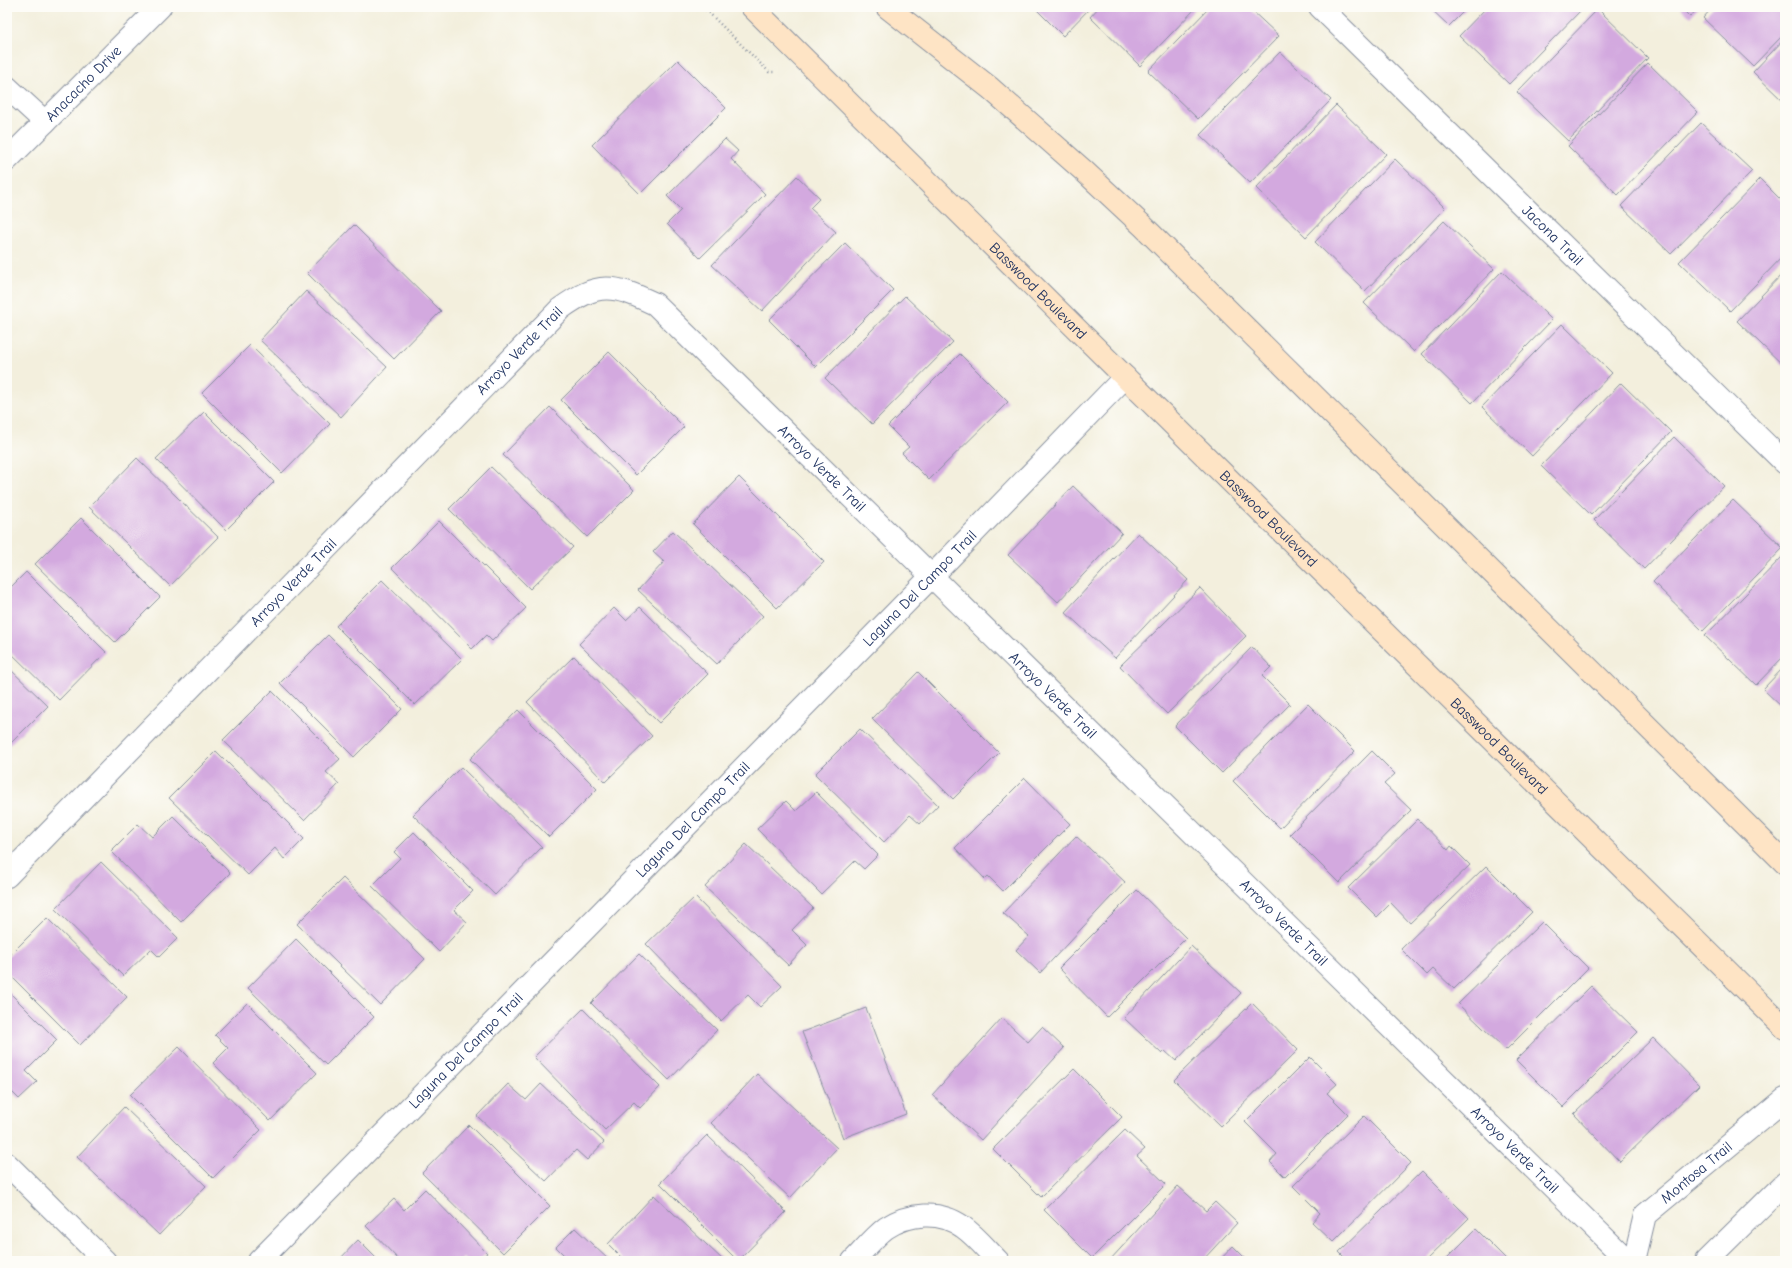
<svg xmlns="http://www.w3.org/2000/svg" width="1792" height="1268" font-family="'Comic Neue',sans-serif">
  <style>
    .building { fill: #d3a9df }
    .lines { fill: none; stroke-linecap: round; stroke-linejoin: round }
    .street-casing { stroke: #878f9e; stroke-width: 24 }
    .secondary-casing { stroke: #878f9e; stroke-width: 24 }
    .path { stroke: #878f9e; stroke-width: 2.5; stroke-dasharray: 1 3; stroke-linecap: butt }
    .street { stroke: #fff; stroke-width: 22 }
    .secondary { stroke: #fee4c5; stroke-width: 22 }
    .labels { text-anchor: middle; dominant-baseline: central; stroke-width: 4; stroke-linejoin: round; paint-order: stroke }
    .street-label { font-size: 15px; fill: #1b2f5e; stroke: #fdfcf7 }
  </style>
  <rect width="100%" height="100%" fill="#fdfcf7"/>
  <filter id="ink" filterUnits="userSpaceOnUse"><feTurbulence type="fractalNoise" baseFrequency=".025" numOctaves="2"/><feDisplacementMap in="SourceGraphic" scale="8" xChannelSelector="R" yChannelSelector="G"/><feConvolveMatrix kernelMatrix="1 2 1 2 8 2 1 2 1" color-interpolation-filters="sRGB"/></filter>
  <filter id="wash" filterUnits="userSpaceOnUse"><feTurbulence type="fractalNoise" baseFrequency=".012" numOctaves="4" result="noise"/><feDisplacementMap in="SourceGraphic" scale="16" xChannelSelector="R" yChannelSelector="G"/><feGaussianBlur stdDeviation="0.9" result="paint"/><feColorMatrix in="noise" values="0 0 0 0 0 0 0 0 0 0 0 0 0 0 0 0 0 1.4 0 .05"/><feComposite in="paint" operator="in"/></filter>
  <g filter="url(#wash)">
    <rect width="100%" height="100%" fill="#f3efdd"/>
    <g id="blocks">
      <g class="building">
        <polygon points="1034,7 1091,7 1063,36"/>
        <polygon points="1099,7 1197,7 1140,66 1090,17"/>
        <polygon points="1210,7 1248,7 1279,36 1198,119 1148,71"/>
        <polygon points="1429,7 1468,7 1449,26"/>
        <polygon points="1487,7 1584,7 1509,84 1459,36"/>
        <polygon points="1680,7 1699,7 1690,17"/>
        <polygon points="1713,7 1785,7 1785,33 1753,66 1703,18"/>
        <polygon points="1598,9 1648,58 1568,141 1517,92"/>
        <polygon points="1785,38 1785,103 1753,72"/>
        <polygon points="1280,52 1331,100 1250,183 1200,135"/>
        <polygon points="678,60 726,108 640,194 592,145"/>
        <polygon points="1648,63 1698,112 1618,195 1568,146"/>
        <polygon points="1336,105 1386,154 1306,237 1256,188"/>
        <polygon points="1701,123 1752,171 1671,254 1621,206"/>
        <polygon points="725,139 738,151 731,159 765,194 700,258 667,224 681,210 667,196"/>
        <polygon points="1395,159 1445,208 1365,291 1315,242"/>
        <polygon points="797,176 820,198 810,208 836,232 762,311 712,265"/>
        <polygon points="1760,179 1785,204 1785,254 1730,311 1679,262"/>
        <polygon points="1444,221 1494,269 1414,352 1364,303"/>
        <polygon points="354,225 441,311 394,359 307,273"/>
        <polygon points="845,243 893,290 816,367 769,320"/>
        <polygon points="1502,271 1552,320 1472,403 1422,354"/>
        <polygon points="1785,271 1785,367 1737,321"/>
        <polygon points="306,291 387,367 341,417 260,340"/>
        <polygon points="905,296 953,342 872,424 825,378"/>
        <polygon points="1562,324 1612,373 1532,456 1482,407"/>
        <polygon points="250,345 330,424 282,473 202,393"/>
        <polygon points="609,352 684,427 636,475 561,400"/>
        <polygon points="960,354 1008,402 929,480 902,453 909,447 888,426"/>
        <polygon points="1621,383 1671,432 1591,515 1541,466"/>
        <polygon points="550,407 634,490 587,537 503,455"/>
        <polygon points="204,412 274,482 226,530 156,459"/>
        <polygon points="1674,437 1724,486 1644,569 1594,520"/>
        <polygon points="137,458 218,537 170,586 89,507"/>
        <polygon points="491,467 573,547 530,589 449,509"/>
        <polygon points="739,477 824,562 777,608 693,524"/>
        <polygon points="1073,486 1122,533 1058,602 1008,555"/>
        <polygon points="1733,500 1783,548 1703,631 1653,582"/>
        <polygon points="81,518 160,597 115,642 35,564"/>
        <polygon points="439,521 526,608 492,641 486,635 472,649 392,568"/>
        <polygon points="673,531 763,616 717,664 638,590 664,562 653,552"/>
        <polygon points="1138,533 1188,580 1115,658 1065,612"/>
        <polygon points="1785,554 1785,655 1756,685 1705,636"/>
        <polygon points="26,572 106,652 59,700 7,649 7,591"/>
        <polygon points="382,580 462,659 415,705 336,626"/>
        <polygon points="1200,588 1246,636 1167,714 1120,666"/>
        <polygon points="640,607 708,674 659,723 579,644 614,608 626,620"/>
        <polygon points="328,635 402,709 354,757 280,683"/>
        <polygon points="1252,647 1271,667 1262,676 1290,704 1222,773 1175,726"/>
        <polygon points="574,656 652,736 605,782 527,702"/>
        <polygon points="7,666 48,706 7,747"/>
        <polygon points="1785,666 1785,710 1763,689"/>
        <polygon points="918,672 999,753 953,799 872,719"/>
        <polygon points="272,691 340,759 326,772 339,784 304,820 223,740"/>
        <polygon points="1308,704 1355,751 1280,828 1233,781"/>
        <polygon points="518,710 597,789 549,837 470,759"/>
        <polygon points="860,729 938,805 920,824 910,815 884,842 815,774"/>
        <polygon points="216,751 304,839 284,859 275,848 248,875 169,798"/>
        <polygon points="1372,751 1395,774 1384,784 1411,810 1339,883 1290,834"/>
        <polygon points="461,767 542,847 495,895 413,815"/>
        <polygon points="1025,778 1070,824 1003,891 988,876 985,879 955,848"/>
        <polygon points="816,792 878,855 864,869 855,861 821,894 757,829 786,801 796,811"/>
        <polygon points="173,816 230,873 181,922 111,851 138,824 152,837"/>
        <polygon points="1418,819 1448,850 1451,846 1470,865 1410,923 1391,903 1377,917 1348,888"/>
        <polygon points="414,832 473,891 454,910 467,922 439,952 372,886 400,858 394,852"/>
        <polygon points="1076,836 1125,882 1040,973 1016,950 1029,936 1003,913"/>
        <polygon points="746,844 813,908 792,930 807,945 788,965 705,887"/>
        <polygon points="101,862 178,938 159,957 151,949 123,976 55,909"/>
        <polygon points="1486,866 1532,912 1454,989 1433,969 1427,975 1401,949"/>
        <polygon points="343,878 425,959 380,1005 297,924"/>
        <polygon points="1137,890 1186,938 1107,1017 1059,968"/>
        <polygon points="695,897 782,986 760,1007 748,995 721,1021 646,944"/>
        <polygon points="47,918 127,997 80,1045 7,972 7,958"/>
        <polygon points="1542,922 1588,968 1506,1050 1458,1004"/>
        <polygon points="296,939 374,1017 326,1065 248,988"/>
        <polygon points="1191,946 1241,993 1176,1061 1165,1051 1162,1054 1124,1018"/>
        <polygon points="639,954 717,1030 669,1080 591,1003"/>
        <polygon points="1591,986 1638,1032 1563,1107 1516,1060"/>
        <polygon points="7,990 57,1040 26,1071 37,1082 19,1099 7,1087"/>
        <polygon points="247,1003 317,1073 270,1121 213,1063 228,1048 215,1035"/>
        <polygon points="1252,1003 1298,1050 1221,1126 1174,1080"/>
        <polygon points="866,1008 906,1114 843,1138 802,1032"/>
        <polygon points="583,1009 660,1087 640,1108 634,1102 605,1130 534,1057"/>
        <polygon points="1002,1018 1028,1042 1042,1027 1064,1048 981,1140 932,1095"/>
        <polygon points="1653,1038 1699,1085 1620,1162 1574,1114"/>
        <polygon points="179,1047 261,1130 213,1178 130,1095"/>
        <polygon points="1310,1057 1337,1084 1327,1093 1348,1114 1285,1177 1270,1162 1277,1154 1245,1122"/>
        <polygon points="1074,1069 1122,1117 1041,1197 993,1149"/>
        <polygon points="757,1074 837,1148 790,1198 711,1123"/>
        <polygon points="508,1084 526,1100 541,1084 604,1142 587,1160 576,1150 546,1181 477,1116"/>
        <polygon points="124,1107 206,1186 159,1235 77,1157"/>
        <polygon points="1364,1116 1411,1163 1333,1242 1312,1222 1320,1213 1293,1186"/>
        <polygon points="469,1125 550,1206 503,1253 422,1173"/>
        <polygon points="1125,1130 1145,1149 1137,1156 1166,1184 1092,1258 1044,1210"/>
        <polygon points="707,1135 786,1212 738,1261 660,1183"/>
        <polygon points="1422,1171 1469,1218 1425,1261 1348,1261 1339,1252"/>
        <polygon points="1178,1186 1206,1211 1215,1202 1237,1223 1202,1261 1109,1261"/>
        <polygon points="425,1189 487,1253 478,1261 467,1261 464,1258 461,1261 400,1261 366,1226 394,1199 404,1210"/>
        <polygon points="654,1195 724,1261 625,1261 608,1244"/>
        <polygon points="575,1228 610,1261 570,1261 556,1247"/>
        <polygon points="1476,1229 1508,1261 1444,1261"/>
        <polygon points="358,1240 379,1261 338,1261"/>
        <polygon points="1233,1246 1248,1261 1219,1261"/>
      </g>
    </g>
  </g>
  <g filter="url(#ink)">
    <use href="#blocks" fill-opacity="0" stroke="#878f9e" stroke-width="1"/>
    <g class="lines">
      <defs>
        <g id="street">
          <path id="s1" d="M1320 7 1785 463"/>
          <polyline points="7,87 45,122"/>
          <path id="s2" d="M7 160 160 7"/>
          <path id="s3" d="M7 876 560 309C599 281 612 284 655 304L1628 1261"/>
          <polyline points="7,1164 105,1261"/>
          <path id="s4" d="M259 1261 931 577 1125 377"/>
          <path d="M853 1261C863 1251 874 1237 886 1228 909 1213 940 1210 963 1227 976 1236 987 1250 998 1261"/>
          <path id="s5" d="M1634 1261 1645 1215 1785 1099"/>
          <polyline points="1706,1261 1785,1183"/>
        </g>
        <g id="secondary">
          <path id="s6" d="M752 7 1125 377 1785 1028"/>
          <polyline points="887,7 990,88 1084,171 1143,226 1785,863"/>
        </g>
      </defs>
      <use href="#street" class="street-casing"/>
      <use href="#secondary" class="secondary-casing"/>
      <polyline class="path" points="703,7 769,72 775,72"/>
      <use href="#street" class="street"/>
      <use href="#secondary" class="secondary"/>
    </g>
  </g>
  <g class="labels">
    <g class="street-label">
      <text stroke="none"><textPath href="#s2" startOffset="108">Anacacho Drive</textPath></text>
      <text stroke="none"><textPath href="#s1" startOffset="326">Jacona Trail</textPath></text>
      <text stroke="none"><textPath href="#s6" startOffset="403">Basswood Boulevard</textPath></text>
      <text stroke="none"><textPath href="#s3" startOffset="734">Arroyo Verde Trail</textPath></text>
      <text stroke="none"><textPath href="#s3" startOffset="1129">Arroyo Verde Trail</textPath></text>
      <text stroke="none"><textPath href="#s6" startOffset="727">Basswood Boulevard</textPath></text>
      <text stroke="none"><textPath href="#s3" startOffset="410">Arroyo Verde Trail</textPath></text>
      <text stroke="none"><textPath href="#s4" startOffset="943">Laguna Del Campo Trail</textPath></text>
      <text stroke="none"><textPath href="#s3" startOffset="1453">Arroyo Verde Trail</textPath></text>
      <text stroke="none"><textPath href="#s6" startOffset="1051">Basswood Boulevard</textPath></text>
      <text stroke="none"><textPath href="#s4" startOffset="619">Laguna Del Campo Trail</textPath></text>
      <text stroke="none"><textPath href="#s3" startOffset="1777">Arroyo Verde Trail</textPath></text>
      <text stroke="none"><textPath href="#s4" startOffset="295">Laguna Del Campo Trail</textPath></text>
      <text stroke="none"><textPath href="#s3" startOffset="2101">Arroyo Verde Trail</textPath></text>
      <text stroke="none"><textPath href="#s5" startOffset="114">Montosa Trail</textPath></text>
    </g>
  </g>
  <rect width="1792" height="1268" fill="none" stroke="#fdfcf7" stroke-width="24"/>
</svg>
